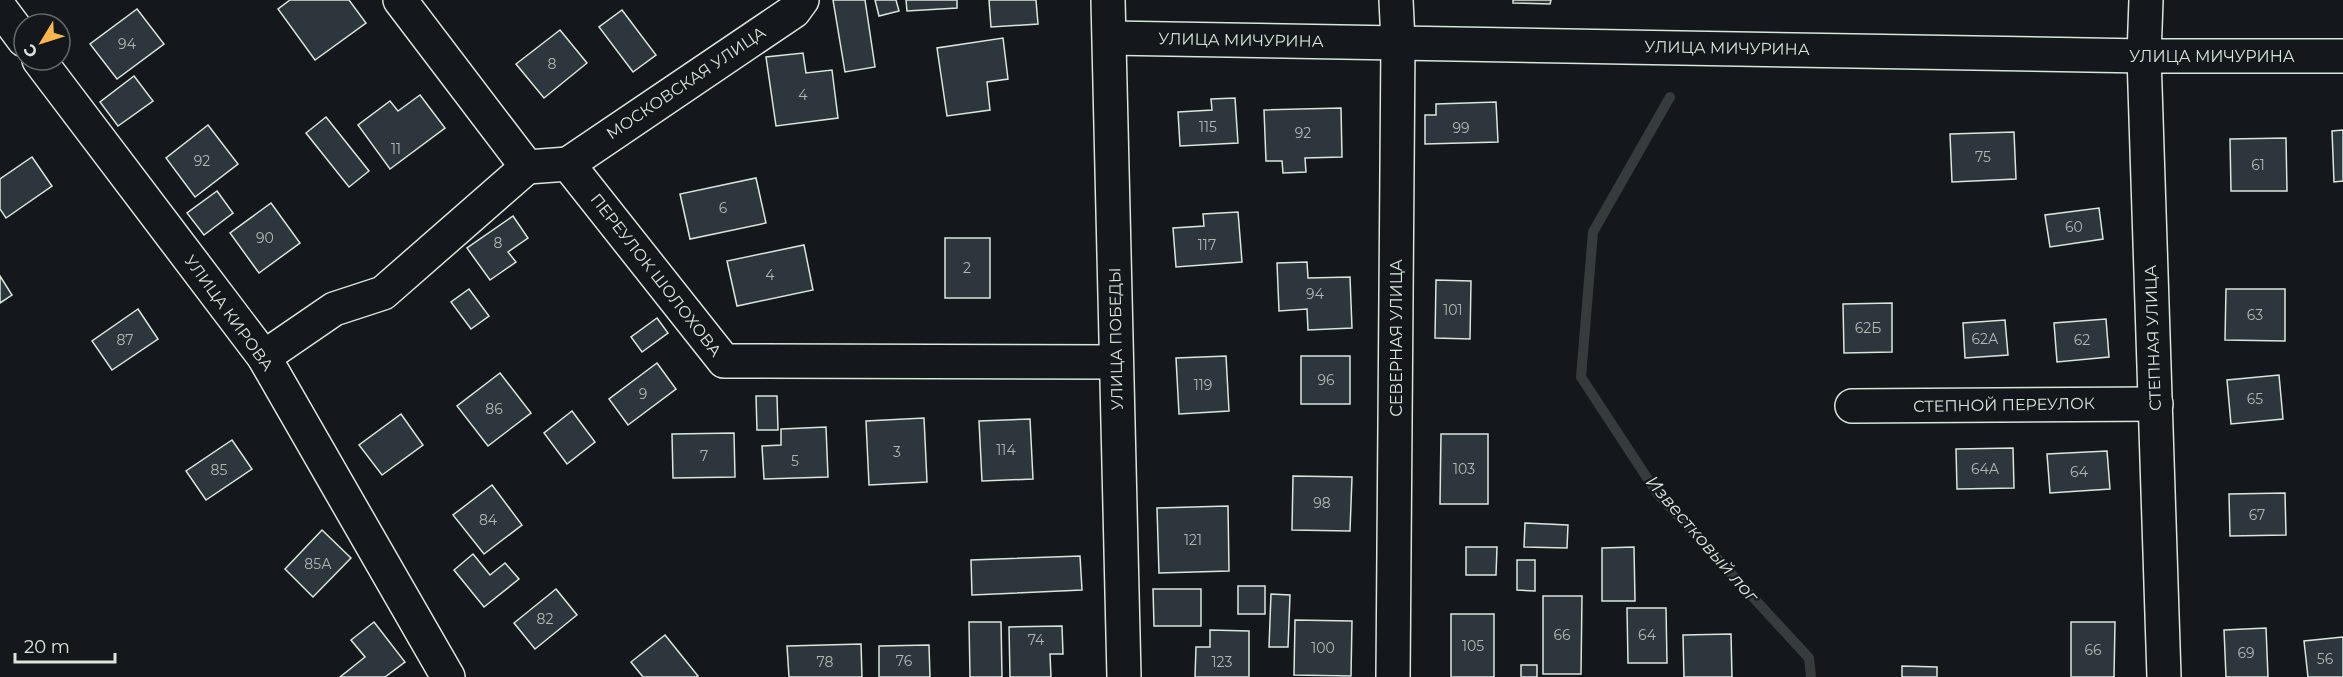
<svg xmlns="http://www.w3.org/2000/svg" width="2343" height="677" font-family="Montserrat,sans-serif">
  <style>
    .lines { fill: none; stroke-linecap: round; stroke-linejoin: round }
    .stream { stroke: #363b3e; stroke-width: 10 }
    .building { fill: #2c363c; stroke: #d8e6dc; stroke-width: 1.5 }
    .minor-casing { stroke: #d8e6dc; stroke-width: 36 }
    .minor { stroke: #14181c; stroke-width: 33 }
    .labels { text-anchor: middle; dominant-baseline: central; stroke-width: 4.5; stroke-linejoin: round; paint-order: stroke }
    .number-label { font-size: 14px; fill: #adbab4 }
    .street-label { font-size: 16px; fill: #d8e6dc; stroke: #14181c }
    .water-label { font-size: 18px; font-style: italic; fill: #d8e6dc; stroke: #14181c }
  </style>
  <rect width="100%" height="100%" fill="#14181c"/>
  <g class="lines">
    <polyline class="stream" points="1670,97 1593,232 1581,377 1657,493 1809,658 1811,677"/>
  </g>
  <g class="building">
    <polygon points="290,0 349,0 366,23 315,60 278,9"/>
    <polygon points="833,0 865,0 875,67 845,72"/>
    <polygon points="875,0 896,0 899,11 879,16"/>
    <polygon points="906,0 957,0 957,8 907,11"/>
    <polygon points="989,0 1036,0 1038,24 991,27"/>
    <polygon points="1513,0 1551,0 1550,4 1513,3"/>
    <polygon points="137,9 164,44 117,79 90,44"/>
    <polygon points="622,10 656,55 633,72 599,27"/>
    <polygon points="560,30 587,63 544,98 516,64"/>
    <polygon points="1003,38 1008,79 987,82 990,110 947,116 937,48"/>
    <polygon points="803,53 806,73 832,70 838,118 776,126 766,57"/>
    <polygon points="134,76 153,101 118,126 100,102"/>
    <polygon points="420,95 445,128 390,169 358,125 390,101 398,111"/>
    <polygon points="1235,98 1238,143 1180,146 1178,112 1212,110 1211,99"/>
    <polygon points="1496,102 1498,142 1425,144 1425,115 1436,115 1436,104"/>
    <polygon points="1341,108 1342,157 1305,158 1306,172 1283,173 1282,161 1266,161 1264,110"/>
    <polygon points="326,117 369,171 349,187 306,133"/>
    <polygon points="208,125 238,164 195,197 166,158"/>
    <polygon points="2343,130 2343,181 2334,182 2332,131"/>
    <polygon points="2014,132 2016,179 1952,182 1950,134"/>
    <polygon points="2286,138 2287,191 2231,191 2230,139"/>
    <polygon points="32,157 52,186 6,218 0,209 0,179"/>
    <polygon points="756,178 766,223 690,239 680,194"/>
    <polygon points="217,191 233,213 204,235 187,213"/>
    <polygon points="271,203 300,243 259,273 230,233"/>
    <polygon points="2099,208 2103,239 2050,247 2045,215"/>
    <polygon points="1238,212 1242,262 1176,267 1173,228 1204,226 1203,214"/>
    <polygon points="513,216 528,238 508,252 516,262 490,280 467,248"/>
    <rect x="945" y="238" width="45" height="60"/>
    <polygon points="804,245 813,290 737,306 727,261"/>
    <polygon points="1307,262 1308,278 1350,277 1352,328 1308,330 1307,309 1279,311 1277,263"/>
    <polygon points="0,276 12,295 0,303"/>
    <polygon points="1436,280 1471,281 1470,339 1435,338"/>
    <polygon points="469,289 489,316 471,329 451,302"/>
    <polygon points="2226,289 2285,289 2285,341 2225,340"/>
    <polygon points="1892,303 1892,352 1844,353 1843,304"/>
    <polygon points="138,309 158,339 112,370 92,341"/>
    <polygon points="657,318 668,333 642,352 631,337"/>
    <polygon points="2106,319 2109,357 2057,362 2054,323"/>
    <polygon points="2005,320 2008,355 1965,358 1963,323"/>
    <polygon points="1226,356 1229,411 1179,414 1176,358"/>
    <rect x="1301" y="356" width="49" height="48"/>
    <polygon points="657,363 676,389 628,425 609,399"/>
    <polygon points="500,373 531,413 488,446 457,406"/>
    <polygon points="2279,375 2283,419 2231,424 2227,380"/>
    <polygon points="756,396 777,396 778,430 757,430"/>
    <polygon points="572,411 595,442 567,464 544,433"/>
    <polygon points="401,414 423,445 382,475 359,445"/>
    <polygon points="924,418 927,482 869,485 866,421"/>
    <polygon points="1030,419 1033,479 982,481 979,421"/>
    <polygon points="826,427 828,477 764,479 762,446 781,445 781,429"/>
    <polygon points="734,433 735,477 673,478 672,434"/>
    <polygon points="1441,434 1488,434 1488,504 1440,504"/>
    <polygon points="232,440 252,469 206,500 186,471"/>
    <polygon points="2013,448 2014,488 1957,489 1956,449"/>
    <polygon points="2107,451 2110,489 2050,493 2047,454"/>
    <polygon points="1293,476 1352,477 1350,531 1292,530"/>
    <polygon points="492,485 522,525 484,554 453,515"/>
    <polygon points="2285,493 2286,535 2230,536 2229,494"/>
    <polygon points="1228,506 1229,571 1159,573 1157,508"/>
    <polygon points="1525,523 1568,525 1567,548 1524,547"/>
    <polygon points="322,530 351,558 313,597 285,569"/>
    <polygon points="1466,547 1497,547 1496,575 1466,575"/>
    <polygon points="1634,547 1635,601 1602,601 1602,548"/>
    <polygon points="473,554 490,575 505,563 519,579 484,607 454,570"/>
    <polygon points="1080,556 1082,590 972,595 971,560"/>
    <polygon points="1517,560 1535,560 1535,591 1517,590"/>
    <rect x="1238" y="586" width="27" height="28"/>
    <polygon points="556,589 577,615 535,649 514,623"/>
    <polygon points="1153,589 1201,589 1201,626 1154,626"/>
    <polygon points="1271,594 1290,595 1288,647 1269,647"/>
    <polygon points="1543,596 1582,596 1581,674 1543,674"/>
    <polygon points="1627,608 1666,608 1667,663 1628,663"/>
    <rect x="1451" y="614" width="43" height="63"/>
    <polygon points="1295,620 1352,621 1351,676 1294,675"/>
    <polygon points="374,622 405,662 385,677 340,677 365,657 351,640"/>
    <polygon points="969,622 1001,622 1002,677 970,677"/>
    <polygon points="2071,622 2115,622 2114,677 2071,677"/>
    <polygon points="1062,626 1063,654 1050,654 1051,677 1010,677 1009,627"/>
    <polygon points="2266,628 2268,677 2226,677 2224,630"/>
    <polygon points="1210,630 1249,631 1249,677 1195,677 1196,647 1210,647"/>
    <polygon points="1731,634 1732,677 1684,677 1683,635"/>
    <polygon points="665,635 698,676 696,677 643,677 631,662"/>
    <polygon points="2343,637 2343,677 2308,677 2304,641"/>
    <polygon points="861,644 862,677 789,677 787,646"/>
    <polygon points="929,645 930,677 879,677 879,646"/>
    <rect x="1521" y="665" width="16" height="12"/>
    <polygon points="1902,666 1937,667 1937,677 1902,677"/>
  </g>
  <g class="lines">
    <defs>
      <g id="minor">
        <polyline points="400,0 527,167 568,164 724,361 1116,362"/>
        <polyline points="1108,0 1124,677"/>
        <polyline points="2146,0 2144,56 2164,677"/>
        <polyline points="0,8 24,40"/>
        <polyline points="1110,38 2144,56 2343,56"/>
        <polyline points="39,60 264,357 448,677"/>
        <polyline points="568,164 794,11 802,0"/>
        <polyline points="264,357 334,309 383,293 527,167"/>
        <polyline points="1852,406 2156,404"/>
        <polyline points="1393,677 1398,42 1396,0"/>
      </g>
    </defs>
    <use href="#minor" class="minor-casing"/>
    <use href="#minor" class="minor"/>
  </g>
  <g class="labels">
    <g class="number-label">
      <text x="127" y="44">94</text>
      <text x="552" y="64">8</text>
      <text x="803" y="95">4</text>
      <text x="1208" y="127">115</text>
      <text x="1461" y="128">99</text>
      <text x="1303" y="133">92</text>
      <text x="396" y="149">11</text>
      <text x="1983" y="157">75</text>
      <text x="202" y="161">92</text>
      <text x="2258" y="165">61</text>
      <text x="723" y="208">6</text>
      <text x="2074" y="227">60</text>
      <text x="265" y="238">90</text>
      <text x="498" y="243">8</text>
      <text x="1207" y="245">117</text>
      <text x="967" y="268">2</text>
      <text x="770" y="275">4</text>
      <text x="1315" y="294">94</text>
      <text x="1453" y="310">101</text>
      <text x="2255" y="315">63</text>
      <text x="1868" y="328">62Б</text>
      <text x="1985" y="339">62А</text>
      <text x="125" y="340">87</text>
      <text x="2082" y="340">62</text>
      <text x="1326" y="380">96</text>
      <text x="1203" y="385">119</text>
      <text x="643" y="394">9</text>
      <text x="2255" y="399">65</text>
      <text x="494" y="409">86</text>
      <text x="1006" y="450">114</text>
      <text x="897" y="452">3</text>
      <text x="704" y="456">7</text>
      <text x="795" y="461">5</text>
      <text x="1464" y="469">103</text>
      <text x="1985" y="469">64А</text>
      <text x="219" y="470">85</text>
      <text x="2079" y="472">64</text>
      <text x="1322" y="503">98</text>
      <text x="2257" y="515">67</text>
      <text x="488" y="520">84</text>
      <text x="1193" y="540">121</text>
      <text x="318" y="564">85А</text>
      <text x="545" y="619">82</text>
      <text x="1562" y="635">66</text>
      <text x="1647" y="635">64</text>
      <text x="1036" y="640">74</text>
      <text x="1473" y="646">105</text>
      <text x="1323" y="648">100</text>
      <text x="2093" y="650">66</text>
      <text x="2246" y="653">69</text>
      <text x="2325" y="659">56</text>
      <text x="904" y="661">76</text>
      <text x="825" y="662">78</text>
      <text x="1222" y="662">123</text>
    </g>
    <g class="street-label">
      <text transform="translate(1241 40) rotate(1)">УЛИЦА МИЧУРИНА</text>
      <text transform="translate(1727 48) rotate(1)">УЛИЦА МИЧУРИНА</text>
      <text x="2212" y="56">УЛИЦА МИЧУРИНА</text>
      <text transform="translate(686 83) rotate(-34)">МОСКОВСКАЯ УЛИЦА</text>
      <text transform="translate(656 275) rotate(52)">ПЕРЕУЛОК ШОЛОХОВА</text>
      <text transform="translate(229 313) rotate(54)">УЛИЦА КИРОВА</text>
      <text transform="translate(1396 338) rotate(-90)">СЕВЕРНАЯ УЛИЦА</text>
      <text transform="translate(2153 338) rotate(-92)">СТЕПНАЯ УЛИЦА</text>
      <text transform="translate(1116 339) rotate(-91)">УЛИЦА ПОБЕДЫ</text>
      <text transform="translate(2004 405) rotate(-1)">СТЕПНОЙ ПЕРЕУЛОК</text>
    </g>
    <g class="water-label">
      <text transform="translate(1702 539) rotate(49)">Известковый лог</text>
    </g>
  </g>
  <g transform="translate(42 42) rotate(232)"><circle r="28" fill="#14181c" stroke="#626a69" stroke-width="1.5"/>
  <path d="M0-4.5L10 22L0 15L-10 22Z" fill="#ffb74d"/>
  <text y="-9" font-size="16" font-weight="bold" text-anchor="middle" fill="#d8e6dc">С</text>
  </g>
  <path d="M15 653v9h100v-9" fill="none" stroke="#d8e6dc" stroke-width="3"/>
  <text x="24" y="653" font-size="18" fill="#d8e6dc" stroke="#14181c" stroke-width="4.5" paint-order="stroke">20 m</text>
</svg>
